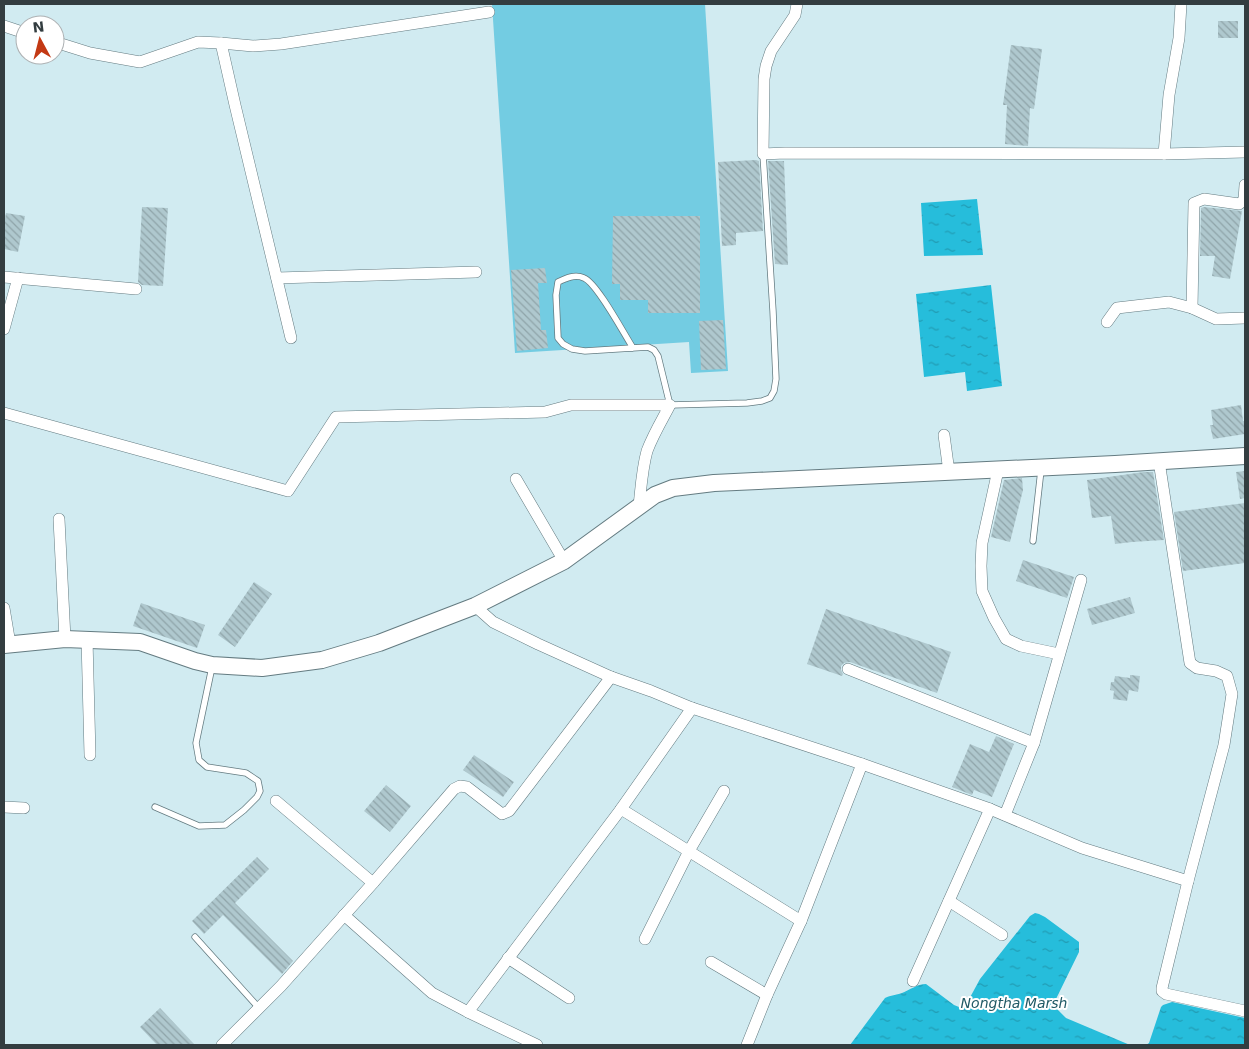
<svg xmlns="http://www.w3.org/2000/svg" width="1249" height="1049" font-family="'DejaVu Sans',sans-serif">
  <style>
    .pitch { fill: #73cce2 }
    .water { fill: url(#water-ripples) }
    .building { fill: url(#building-back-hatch) }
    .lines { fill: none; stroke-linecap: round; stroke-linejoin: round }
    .lane-casing { stroke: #647b81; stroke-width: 7 }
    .street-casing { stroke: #647b81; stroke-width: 12 }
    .secondary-casing { stroke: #647b81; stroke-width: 18 }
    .lane { stroke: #fff; stroke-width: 5.5 }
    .street { stroke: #fff; stroke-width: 11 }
    .secondary { stroke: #fff; stroke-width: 16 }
    .labels { text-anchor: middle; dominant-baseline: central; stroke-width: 4; stroke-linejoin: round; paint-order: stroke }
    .water-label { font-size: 14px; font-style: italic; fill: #215a66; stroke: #fff }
  </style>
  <defs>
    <pattern id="water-ripples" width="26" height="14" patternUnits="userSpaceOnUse" patternTransform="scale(1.25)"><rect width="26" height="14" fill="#26bddb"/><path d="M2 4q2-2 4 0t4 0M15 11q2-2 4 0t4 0" fill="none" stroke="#219bb3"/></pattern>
    <pattern id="building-back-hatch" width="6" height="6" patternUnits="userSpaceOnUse" patternTransform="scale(1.25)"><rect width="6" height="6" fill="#afc8ce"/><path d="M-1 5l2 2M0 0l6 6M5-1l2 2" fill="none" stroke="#8fa4a9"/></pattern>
  </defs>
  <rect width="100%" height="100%" fill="#d1ebf1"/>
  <polygon class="pitch" points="492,4 705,4 728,371 691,373 689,342 515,353"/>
  <g class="water">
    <polygon points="977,199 983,255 924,256 921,203"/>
    <polygon points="991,285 1002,386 967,391 965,372 924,377 916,294"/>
    <path d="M1035 913 1039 914 1045 917 1079 942V952L1056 999 1057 1009 1066 1018 1130 1045H850L885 998C891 995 896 995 902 993 910 990 917 984 926 984L954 1005 959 1007 965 1006 967 1003 980 979 1030 916Z"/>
    <polygon points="1172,1002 1245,1018 1245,1045 1146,1045 1149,1043 1161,1007 1163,1005"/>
  </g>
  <g class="building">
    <rect x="1218" y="21" width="20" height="17"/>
    <polygon points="1011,45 1042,49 1034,109 1030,108 1028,146 1005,144 1007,105 1003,105"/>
    <polygon points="756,160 759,161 763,231 736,233 736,245 722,246 718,162"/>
    <polygon points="768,161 784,161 788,265 775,264"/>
    <polygon points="142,207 168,208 163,286 142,285 138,282"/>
    <polygon points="1204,207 1242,211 1230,279 1212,276 1215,256 1200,256 1201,208"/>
    <polygon points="6,213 25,216 18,252 4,249 4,224"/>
    <polygon points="613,216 700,216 700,313 648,313 648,300 620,300 620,284 612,284"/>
    <polygon points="545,268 547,283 538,283 541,330 546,330 548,348 517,351 511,270"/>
    <polygon points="723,320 726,369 701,370 699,321"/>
    <polygon points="1241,405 1243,421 1245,421 1245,434 1213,439 1210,425 1213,425 1211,410"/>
    <polygon points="1245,471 1245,498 1240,499 1236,472"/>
    <polygon points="1144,472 1153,472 1164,540 1132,542 1115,544 1111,516 1092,518 1087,480"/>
    <polygon points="1022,478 1023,490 1010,542 991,537 1004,480"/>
    <polygon points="1245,503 1245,563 1183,571 1174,512"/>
    <polygon points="1023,560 1074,577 1067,598 1016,581"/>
    <polygon points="254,582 272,594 235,647 218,635"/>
    <polygon points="1130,597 1135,613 1092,625 1087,609"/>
    <polygon points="141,603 205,625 197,648 133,626"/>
    <polygon points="826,609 951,652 937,693 850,662 844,663 841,666 841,670 843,674 842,676 807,664"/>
    <polygon points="1130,675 1140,676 1138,692 1129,690 1127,701 1113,699 1114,691 1110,690 1111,682 1114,682 1115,676 1130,678"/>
    <polygon points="996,736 1014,744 992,797 974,790 972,795 952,787 970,744 989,752"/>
    <polygon points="474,755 514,782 503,797 463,770"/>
    <polygon points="386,785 411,806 390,832 364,811"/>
    <polygon points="257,857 269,869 235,903 293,961 282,974 223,915 204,934 192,921"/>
    <polygon points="160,1008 195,1045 157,1045 140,1027"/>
  </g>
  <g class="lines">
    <defs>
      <g id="lane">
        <path d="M633 348C624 334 597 283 584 278 575 274 566 278 558 282L556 295 558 338 563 344 572 349 585 351 648 347 654 350 658 356 670 405 747 403 762 401 770 398 774 391 776 379 773 311 763 154"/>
        <polyline points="1033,541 1041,470"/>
        <polyline points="155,807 199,826 225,825 244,810 257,797 260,791 258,781 246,773 207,767 199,760 196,743 212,667"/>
        <polyline points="195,937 259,1008"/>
      </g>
      <g id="street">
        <polyline points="797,4 795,15 771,51 766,66 764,79 763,154 785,153 1164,154 1245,152"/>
        <polyline points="4,26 25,33"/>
        <polyline points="55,42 90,53 140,62 198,42 221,43 253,46 281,44 489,12"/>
        <polyline points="221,43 235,105 291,338"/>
        <polyline points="1164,154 1169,95 1179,38 1181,4"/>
        <polyline points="4,277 136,289"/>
        <polyline points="277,278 476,272"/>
        <polyline points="1192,308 1194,203 1204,199 1239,204 1244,200 1245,185"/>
        <polyline points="1107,322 1117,308 1169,302 1192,308 1216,319 1245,318"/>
        <polyline points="4,329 18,278"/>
        <path d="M4 413 288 491 336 417 545 412 571 405H670C662 420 653 435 647 451 642 469 641 488 639 506"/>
        <polyline points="944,435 949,472"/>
        <polyline points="1159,461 1190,663 1197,668 1216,671 1227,676 1232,694 1224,745 1188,881 1162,988 1162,991 1166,994 1245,1011"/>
        <polyline points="998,470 982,543 981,566 982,591 994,618 1006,639 1021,646 1059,654"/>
        <polyline points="516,479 564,561"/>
        <polyline points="59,519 65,639"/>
        <polyline points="475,606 493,622 538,644 611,677 651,691 692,708 862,764 990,809 1082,848 1188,881"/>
        <polyline points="4,608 10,644"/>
        <polyline points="87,639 90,755"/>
        <polyline points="848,669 1034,743"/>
        <polyline points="276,801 373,883"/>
        <polyline points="4,807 24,808"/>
        <polyline points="621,809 801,921"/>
        <polyline points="1005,815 1034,743 1081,580"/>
        <polyline points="949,901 1002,935"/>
        <polyline points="344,915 432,993 468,1012 537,1045"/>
        <polyline points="645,939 689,851 724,791"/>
        <polyline points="508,958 569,998"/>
        <polyline points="711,962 767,995"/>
        <polyline points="913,981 990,809"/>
        <polyline points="468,1012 621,809 692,708"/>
        <polyline points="222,1045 281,986 373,883 454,789 460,786 467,787 502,814 509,811 611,677"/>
        <polyline points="747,1045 767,995 801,921 862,764"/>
      </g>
      <polyline id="secondary" points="4,645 65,639 140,642 195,661 212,665 262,668 322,660 379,643 475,606 564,561 655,495 673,488 714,483 1115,464 1245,456"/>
    </defs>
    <use href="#lane" class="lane-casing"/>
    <use href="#street" class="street-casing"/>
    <use href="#secondary" class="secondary-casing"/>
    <use href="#lane" class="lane"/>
    <use href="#street" class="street"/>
    <use href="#secondary" class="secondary"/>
  </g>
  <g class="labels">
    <g class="water-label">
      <text x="1014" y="1003">Nongtha Marsh</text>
    </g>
  </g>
  <rect width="1249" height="1049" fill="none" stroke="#333d40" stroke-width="10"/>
  <g transform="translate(40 40) rotate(353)"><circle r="24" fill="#ffffff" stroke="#adb1b3"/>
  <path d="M0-4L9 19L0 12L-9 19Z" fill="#c33914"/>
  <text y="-8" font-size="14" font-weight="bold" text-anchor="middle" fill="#333d40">N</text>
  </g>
</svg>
